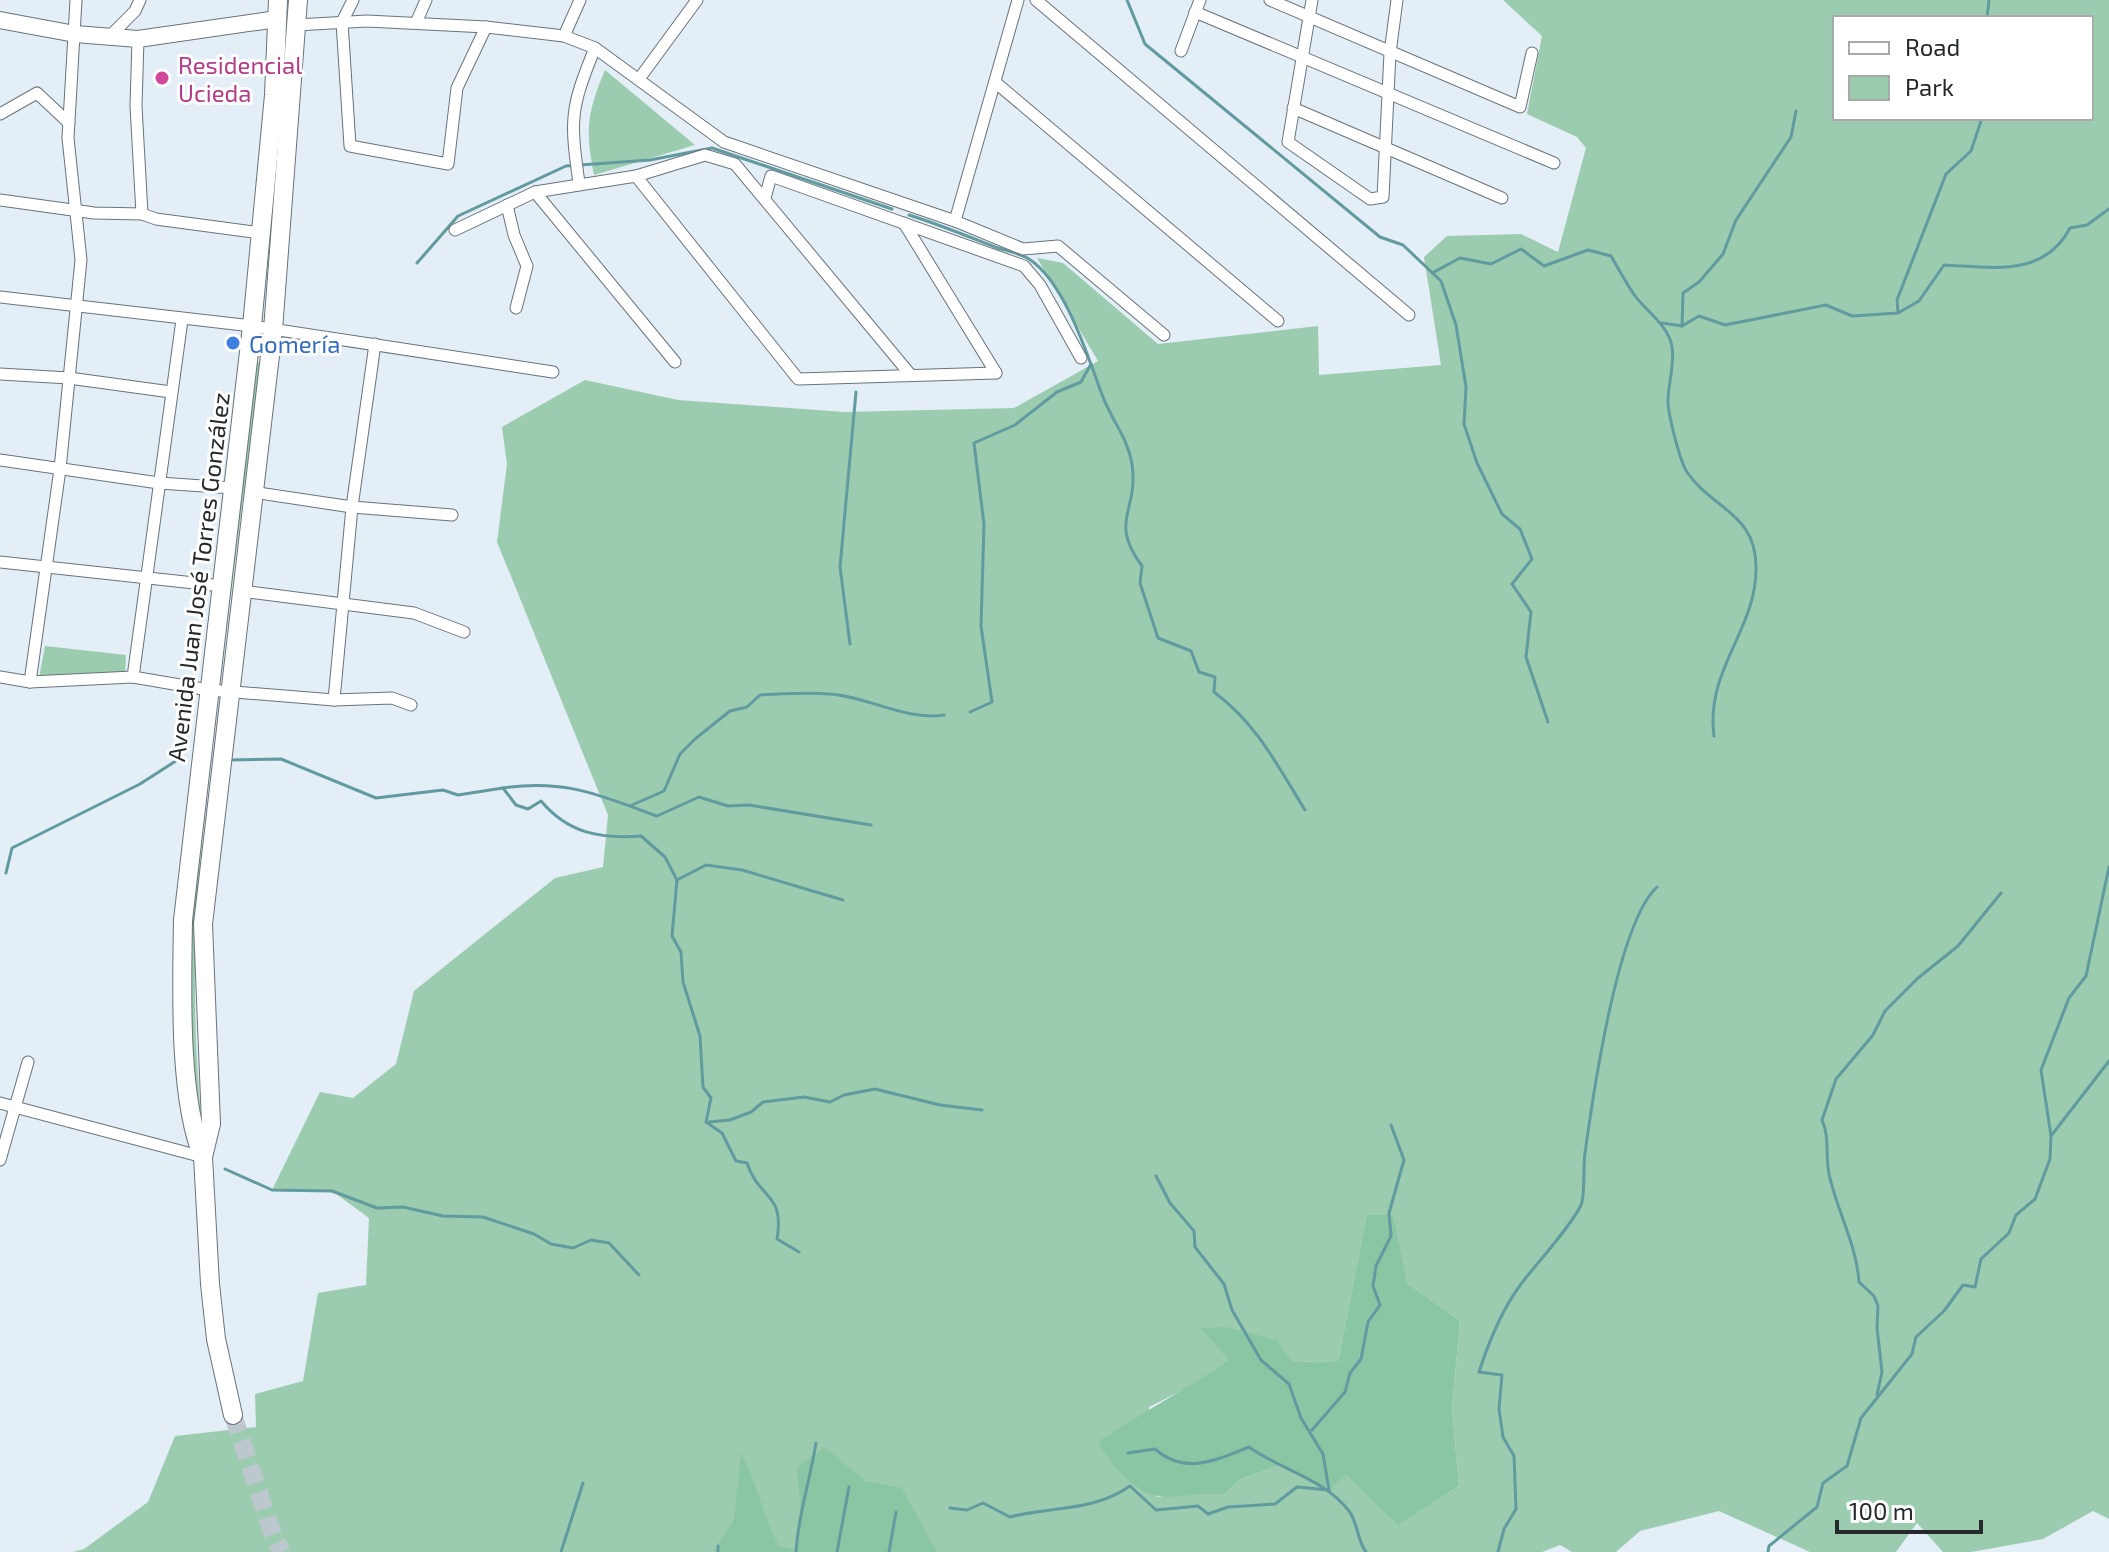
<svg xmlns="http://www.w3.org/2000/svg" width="2109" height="1552" font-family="'Exo 2',sans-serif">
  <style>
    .green { fill: #9bccaf; fill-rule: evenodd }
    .forest { fill: #8bc6a4 }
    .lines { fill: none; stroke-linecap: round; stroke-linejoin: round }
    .stream { stroke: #619a9f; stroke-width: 3 }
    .primary-tunnel { stroke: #bdc7ce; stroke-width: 18; stroke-dasharray: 18 9; stroke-linecap: butt }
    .street-casing { stroke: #69737a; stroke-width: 13 }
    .secondary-casing { stroke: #69737a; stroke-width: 18 }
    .primary-casing { stroke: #69737a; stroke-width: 20 }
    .street { stroke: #fff; stroke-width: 11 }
    .secondary { stroke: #fff; stroke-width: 16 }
    .primary { stroke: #fff; stroke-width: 18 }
    .hotel-dot { fill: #d1479c; stroke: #fff; stroke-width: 3 }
    .shop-dot { fill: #3f7fe0; stroke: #fff; stroke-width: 3 }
    .labels { text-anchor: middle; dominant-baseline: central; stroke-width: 6; stroke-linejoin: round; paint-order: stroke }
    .hotel-label { font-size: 24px; fill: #b23c85; stroke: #fff; text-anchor: start }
    .shop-label { font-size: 24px; fill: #366cbe; stroke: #fff; text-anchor: start }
    .street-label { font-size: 24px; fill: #25292c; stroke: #fff }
  </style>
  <rect width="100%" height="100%" fill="#e3eef6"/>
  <g class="green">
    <path d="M1503 0H2109V1519L2093 1511 2043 1539 1971 1552H1943L1917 1523 1896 1552H1810L1719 1511 1640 1531 1616 1552H1572L1560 1545 1542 1552H73L84 1549 148 1502 175 1436 256 1427 255 1394 303 1381 318 1293 366 1285 369 1218 332 1191 272 1190 320 1092 353 1098 396 1064 414 991 555 878 603 867 608 815 497 542 507 464 502 427 585 380 678 400 844 412 1014 408 1098 361 1037 258 1063 263 1158 344 1318 326 1319 375 1441 365 1424 257 1447 236 1521 234 1558 252 1586 148 1577 137 1527 114 1542 36ZM1835 18H2091V118H1835ZM1367 1216 1407 1283 1460 1321 1452 1408 1459 1486 1398 1526 1346 1475 1293 1472 1278 1466 1241 1479 1223 1495 1200 1491 1157 1497 1149 1407 1189 1387 1228 1360 1202 1328 1293 1362 1338 1361Z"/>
    <path d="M605 70 695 145 594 175C585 130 587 113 605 70Z"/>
    <polygon points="252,362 260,363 220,680 212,679"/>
    <polygon points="45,646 126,655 125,675 39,678"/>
    <path d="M199 793H207C193 908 191 1013 202 1129 175 1021 189 902 199 793Z"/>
  </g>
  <g class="forest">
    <path d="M1367 1215H1393L1407 1283 1460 1321 1452 1408 1459 1486 1398 1526 1346 1475 1329 1490 1278 1466 1241 1479 1223 1495C1198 1491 1179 1499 1159 1496 1135 1494 1109 1462 1098 1442 1140 1413 1186 1390 1228 1360L1201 1328 1226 1327 1276 1340 1293 1362 1338 1361Z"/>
    <path d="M825 1447 865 1481 902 1488 937 1552H713L734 1520 741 1453C757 1483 763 1516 779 1546L795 1550 801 1515 797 1467Z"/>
  </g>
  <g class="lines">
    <g class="stream">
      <polyline points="1127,0 1145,44 1380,237 1403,245 1441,281 1456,325 1466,387 1464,424 1477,463 1502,514 1520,529 1532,559 1512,584 1531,612 1526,657 1548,722"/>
      <polyline points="1987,18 1989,0"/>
      <path d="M909 215C938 224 967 236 995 247 1006 251 1020 253 1029 259 1066 283 1088 358 1103 397 1112 421 1128 438 1132 464 1139 512 1108 520 1142 566L1140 583 1158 638 1191 651 1199 672 1215 677 1214 692C1257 724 1277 765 1305 810"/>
      <polyline points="417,263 458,216 566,166 650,160 712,148 892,209"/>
      <path d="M1434 272 1460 258 1491 264 1521 249 1544 266 1588 250 1611 256C1618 268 1625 281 1633 293 1644 310 1669 325 1672 347 1675 364 1668 384 1668 401 1668 414 1680 462 1687 472 1712 509 1756 513 1756 567 1757 630 1705 669 1714 736"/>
      <polyline points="1898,312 1897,300 1946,174 1971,151 1982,118"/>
      <path d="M1662 323 1682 326 1699 316 1725 325 1826 305 1852 316 1898 313 1919 301 1944 265C1991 267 2044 278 2070 228L2087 225 2109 209"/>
      <polyline points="1682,326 1683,293 1699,282 1723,254 1736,220 1791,137 1796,111"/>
      <polyline points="850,644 840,567 856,392"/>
      <polyline points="970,712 992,702 981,626 984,524 974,443 1015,425 1057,392 1081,382 1091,364"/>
      <path d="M229 760 281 759 376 798 443 790 458 795 503 788 516 805 528 809 541 801C568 833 599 839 641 836L665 857 677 880 672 936 681 952 683 982 700 1036 703 1087 711 1098 706 1122 722 1133 736 1161 747 1163C759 1200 785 1192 777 1239L799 1252"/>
      <path d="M503 788C566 779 599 795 657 816L699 797 728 806 749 805 871 825"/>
      <path d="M632 805 664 791 680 754 695 739 730 711 747 707 760 695C783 694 807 692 829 694 868 696 904 721 944 715"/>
      <polyline points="6,873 12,848 140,784 182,757"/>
      <polyline points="677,880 706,865 742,870 843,900"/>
      <polyline points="709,1122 730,1120 751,1112 763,1102 804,1097 830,1102 844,1095 875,1089 940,1105 982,1110"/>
      <polyline points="2051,1136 2041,1070 2069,998 2086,976 2109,867"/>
      <polyline points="225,1169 272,1190 332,1191 377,1208 403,1207 443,1216 483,1217 534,1234 551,1244 573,1248 591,1240 609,1243 639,1275"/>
      <polyline points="1156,1176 1170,1203 1194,1231 1195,1247 1224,1284 1232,1310 1261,1360 1289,1384 1301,1418 1323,1454 1329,1490"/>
      <path d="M1877 1395 1882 1372 1877 1328 1878 1306 1874 1296 1859 1282C1857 1246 1837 1211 1829 1174 1825 1154 1830 1138 1822 1120L1836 1079 1873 1035 1885 1011 1918 978 1958 946 2001 893"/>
      <polyline points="1312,1430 1345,1392 1350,1373 1361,1359 1368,1322 1380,1305 1373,1286 1376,1266 1391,1236 1389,1213 1404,1160 1391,1125"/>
      <path d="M1128 1453 1155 1449C1185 1475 1214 1461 1249 1447 1281 1470 1325 1479 1349 1511 1358 1523 1357 1540 1366 1552"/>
      <path d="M950 1508 967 1510 983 1503 1010 1517C1052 1506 1093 1512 1130 1486L1156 1510 1198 1506 1208 1514 1228 1507 1275 1504 1297 1487 1329 1490"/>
      <polyline points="561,1552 583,1483"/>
      <polyline points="718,1552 718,1546"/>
      <path d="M796 1552C798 1515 810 1481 816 1443"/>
      <polyline points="837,1552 849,1487"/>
      <polyline points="889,1552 896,1512"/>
      <path d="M1498 1552 1504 1529 1516 1509 1514 1456 1503 1437 1499 1409 1502 1375 1479 1372C1489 1341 1501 1311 1521 1284 1532 1269 1579 1217 1582 1202 1585 1186 1583 1169 1585 1153 1593 1095 1617 924 1657 887"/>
      <polyline points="1768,1552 1769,1546 1817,1507 1823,1483 1847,1466 1861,1418 1912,1354 1916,1337 1944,1311 1963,1285 1975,1287 1981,1259 2009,1233 2016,1215 2035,1199 2050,1159 2051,1136 2109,1061"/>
    </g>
    <polyline class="primary-tunnel" points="233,1415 273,1535 282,1552"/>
    <defs>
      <g id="street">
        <polyline points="353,0 342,22 350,146 448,164 457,88 486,27"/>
        <polyline points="1036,0 1409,315"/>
        <polyline points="1270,0 1520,107 1532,53"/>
        <polyline points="1312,0 1288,142 1370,199 1383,197 1390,53 1397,0"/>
        <polyline points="1195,12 1554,163"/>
        <polyline points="416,23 426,0"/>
        <polyline points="296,25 367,21 486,27 564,36 595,48 724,142 955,221 1023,249 1058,246 1164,335"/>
        <polyline points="564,36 580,0"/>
        <polyline points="108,38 135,11 140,0"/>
        <polyline points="138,39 136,106 142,214"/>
        <polyline points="1181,51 1200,0"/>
        <polyline points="639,79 697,0"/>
        <polyline points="995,82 1278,321"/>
        <polyline points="1293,108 1502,198"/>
        <polyline points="0,114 37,93 69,123"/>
        <polyline points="636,176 705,155 735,164 909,373"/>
        <path d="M579 183C570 119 570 109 595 48"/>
        <polyline points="535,192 675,362"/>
        <polyline points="765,198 771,176 1024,266 1040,285 1081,358"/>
        <polyline points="0,200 94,213 142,214 156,219 261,233"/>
        <polyline points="507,205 514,235 527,266 516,308"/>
        <polyline points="955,221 1018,0"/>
        <polyline points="904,223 996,373"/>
        <polyline points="455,230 535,192 636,176 798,379 996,373"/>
        <polyline points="0,297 252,326 553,372"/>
        <polyline points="0,374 69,378 171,392"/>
        <polyline points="0,460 159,483 233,488"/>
        <polyline points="252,492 352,507 452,515"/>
        <polyline points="0,562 222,586"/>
        <polyline points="241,591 414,613 464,632"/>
        <polyline points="0,677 30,682 133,677 209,690 334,700 392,698 411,705"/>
        <polyline points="133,677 182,320"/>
        <polyline points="30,682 60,469 81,260 68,138 76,0"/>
        <polyline points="334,700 352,507 375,344"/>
        <polyline points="0,1103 203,1157"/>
        <polyline points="0,1160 28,1062"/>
      </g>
      <polyline id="secondary" points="0,20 75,34 138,39 277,19"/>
      <g id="primary">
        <path d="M203 1157C178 1098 182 986 183 920L252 326 274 95 278 0"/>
        <polyline points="233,1415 216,1339 210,1284 203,1157 211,1124 203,924 273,330 298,0"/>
      </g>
    </defs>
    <use href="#street" class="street-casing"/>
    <use href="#secondary" class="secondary-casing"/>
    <use href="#primary" class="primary-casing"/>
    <use href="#street" class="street"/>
    <use href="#secondary" class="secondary"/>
    <use href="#primary" class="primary"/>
  </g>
  <circle class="hotel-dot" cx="162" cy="78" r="8"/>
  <circle class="shop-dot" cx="233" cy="343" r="8"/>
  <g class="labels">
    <g class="hotel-label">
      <text x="178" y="64">Residencial<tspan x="178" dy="28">Ucieda</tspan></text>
    </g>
    <g class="shop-label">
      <text x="249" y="343">Gomería</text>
    </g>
    <g class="street-label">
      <text transform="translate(198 577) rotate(-83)">Avenida Juan José Torres González</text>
    </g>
  </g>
  <rect x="1833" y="16" width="260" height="104" fill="#ffffff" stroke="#a8a9ab" stroke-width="2"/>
  <rect x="1849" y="42" width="40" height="12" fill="#ffffff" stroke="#a8a9ab" stroke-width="2"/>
  <text x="1905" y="56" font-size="24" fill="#25292c">Road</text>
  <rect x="1849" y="76" width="40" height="24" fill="#9bccaf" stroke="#a8a9ab" stroke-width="2"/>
  <text x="1905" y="96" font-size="24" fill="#25292c">Park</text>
  <path d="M1837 1520v12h144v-12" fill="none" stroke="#25292c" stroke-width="4"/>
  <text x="1849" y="1520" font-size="24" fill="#25292c" stroke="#ffffff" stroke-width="6" paint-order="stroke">100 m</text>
</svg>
